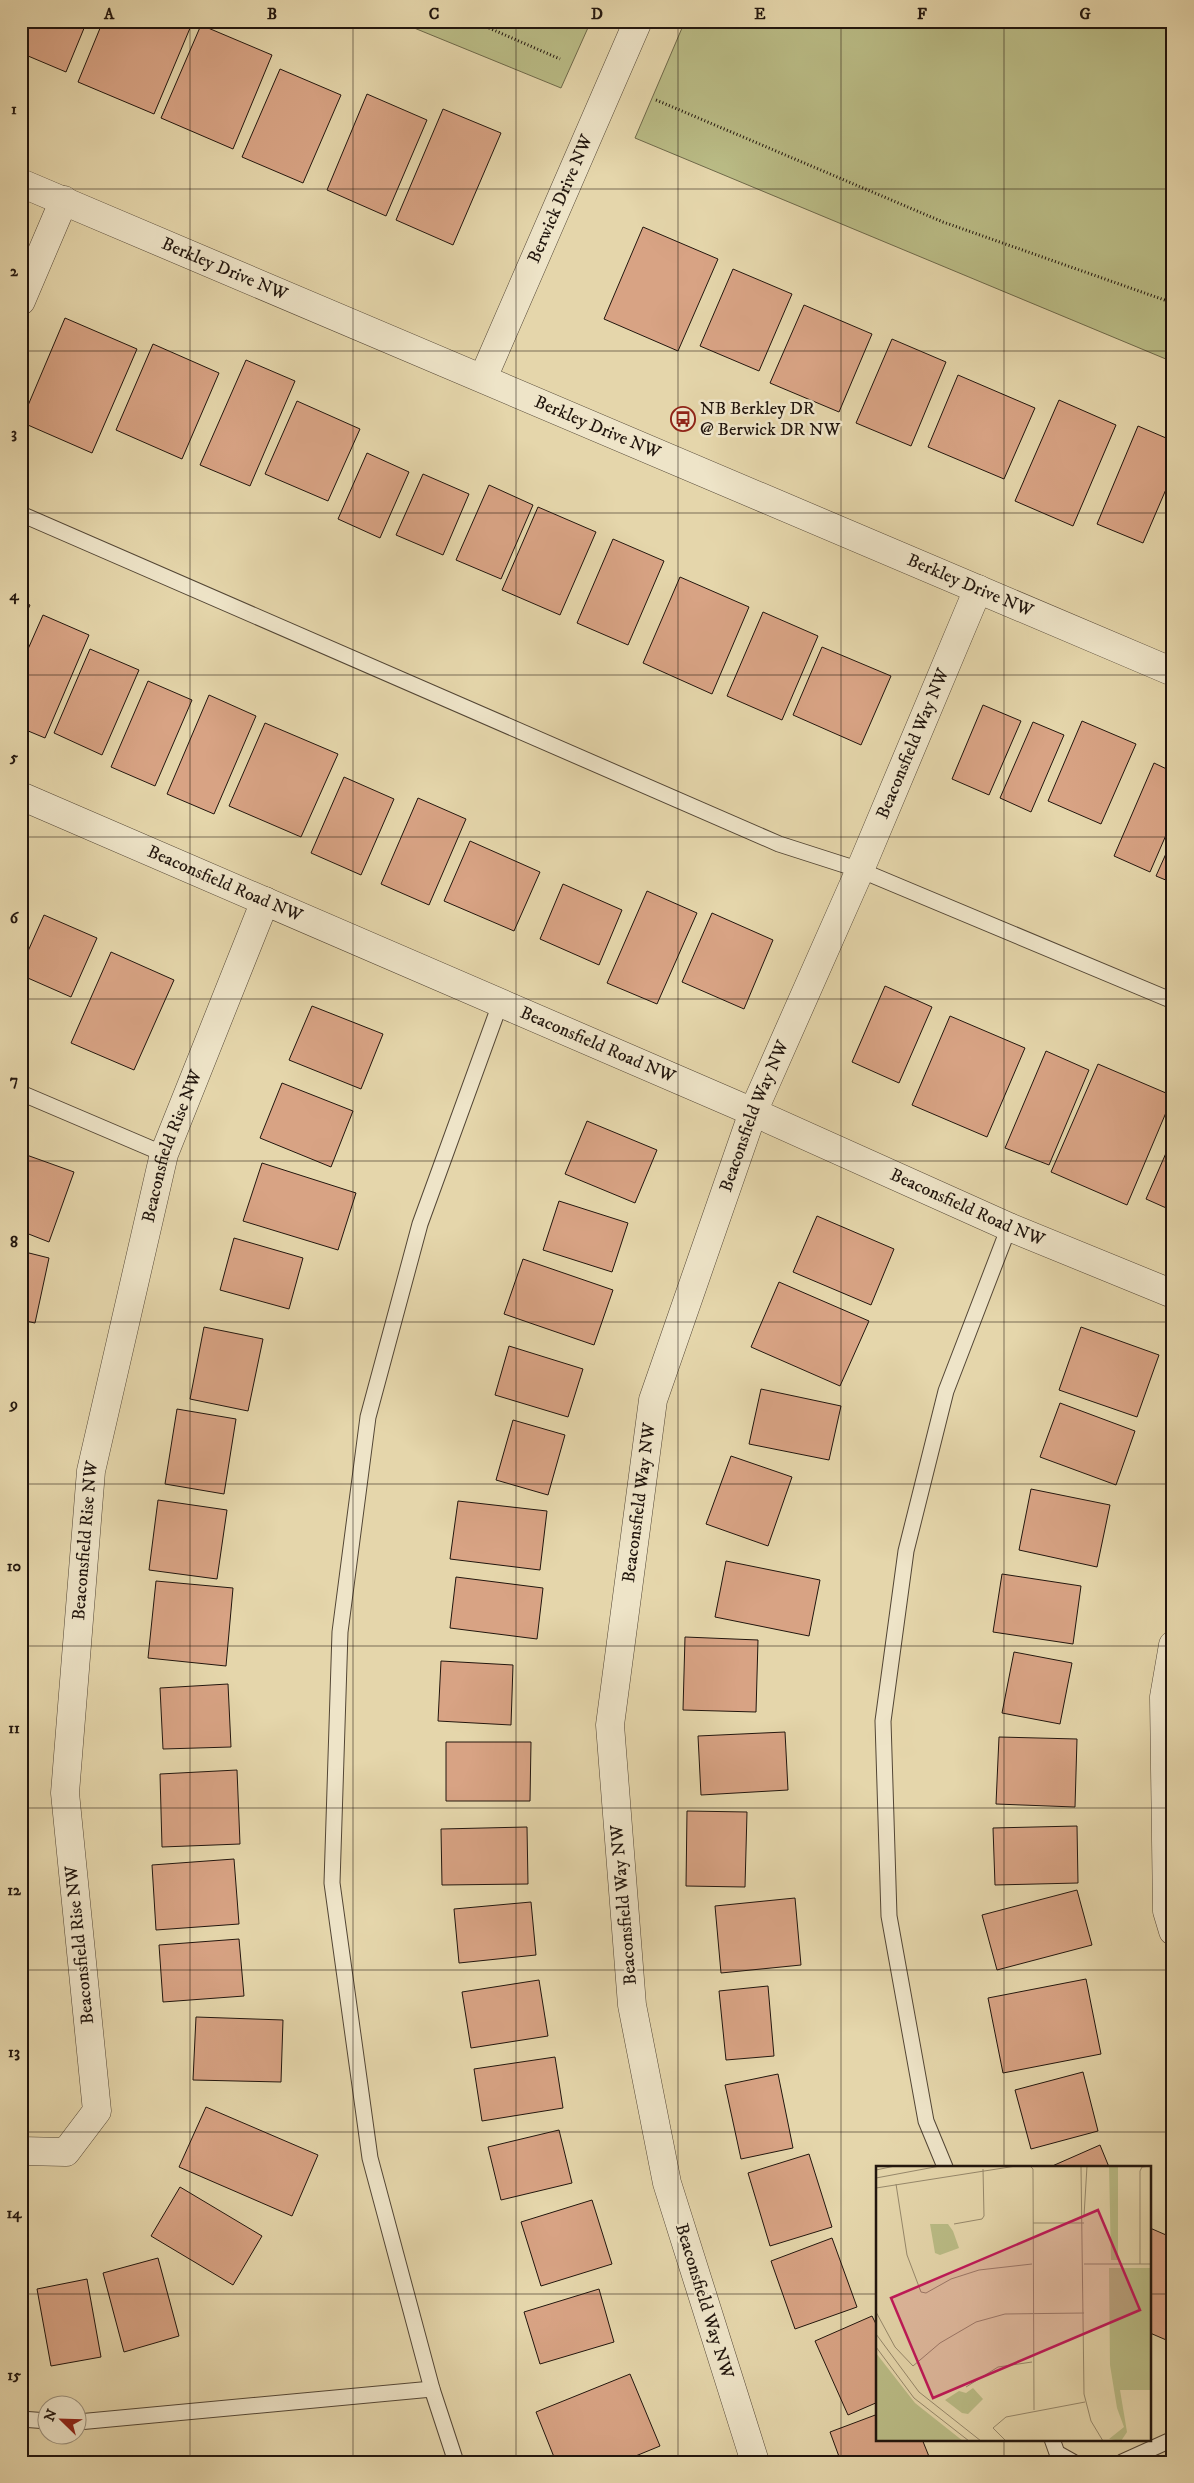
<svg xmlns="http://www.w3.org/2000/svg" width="1194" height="2483" font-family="'IM FELL DW Pica',serif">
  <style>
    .green { fill: #babc86; stroke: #6e694a }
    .building { fill: #d8a384; stroke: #22160e }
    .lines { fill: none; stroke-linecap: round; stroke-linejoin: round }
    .service-casing { stroke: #534635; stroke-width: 17 }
    .minor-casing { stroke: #534635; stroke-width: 29 }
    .tertiary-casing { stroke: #534635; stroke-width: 29 }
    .path { stroke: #22160e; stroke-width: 3; stroke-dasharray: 1 2.5; stroke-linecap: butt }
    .service { stroke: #eee4c8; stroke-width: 15 }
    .minor { stroke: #eee4c8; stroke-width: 28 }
    .tertiary { stroke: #eee4c8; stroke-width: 28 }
    .grid { fill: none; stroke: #22160e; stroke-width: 1; stroke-opacity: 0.55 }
    .labels { text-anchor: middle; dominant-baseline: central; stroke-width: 5; stroke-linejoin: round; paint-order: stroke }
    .street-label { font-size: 18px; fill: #22160e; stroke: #eee4c8 }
    .poi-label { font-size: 18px; fill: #22160e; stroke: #eee4c8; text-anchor: start }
    .inset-road { fill: none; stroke: #97896c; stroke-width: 1 }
    .view { fill: #c2185b; fill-opacity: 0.15; stroke: #c2185b; stroke-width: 2.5 }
    .inset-edge { fill: none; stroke: #22160e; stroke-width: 2.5 }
    .neatline { fill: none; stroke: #22160e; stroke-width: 2 }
    .grid-label { font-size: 16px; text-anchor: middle; font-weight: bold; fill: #22160e }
  </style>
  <rect width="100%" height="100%" fill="#e5d6ab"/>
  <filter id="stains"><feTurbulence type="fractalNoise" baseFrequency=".004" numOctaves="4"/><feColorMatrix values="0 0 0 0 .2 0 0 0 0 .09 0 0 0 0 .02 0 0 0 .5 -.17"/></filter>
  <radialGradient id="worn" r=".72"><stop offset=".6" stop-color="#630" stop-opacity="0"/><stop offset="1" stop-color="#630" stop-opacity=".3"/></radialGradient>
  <g class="green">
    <polygon points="397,21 591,21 561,88"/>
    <polygon points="685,21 1173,21 1173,362 635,138"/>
  </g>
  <g class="building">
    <polygon points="22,21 87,21 66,72 21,53"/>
    <polygon points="103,21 193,21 154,114 78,82"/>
    <polygon points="201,25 272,55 233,149 161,118"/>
    <polygon points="280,69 341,95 303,183 242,157"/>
    <polygon points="367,94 427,120 386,216 327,190"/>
    <polygon points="443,109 501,133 453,245 396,220"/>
    <polygon points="643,227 718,259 678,351 604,319"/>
    <polygon points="733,269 792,294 759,371 700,346"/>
    <polygon points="804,305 872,334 839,412 770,383"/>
    <polygon points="65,318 137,349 92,453 21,422"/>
    <polygon points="892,339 946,362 911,446 856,423"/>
    <polygon points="153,344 219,373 182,459 116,430"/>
    <polygon points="246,360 295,381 250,486 200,465"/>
    <polygon points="958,375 1035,408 1004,479 928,447"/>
    <polygon points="1059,400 1116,425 1073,526 1015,501"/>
    <polygon points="297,401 360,429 328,501 265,474"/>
    <polygon points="1138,426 1173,441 1173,473 1143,543 1097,524"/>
    <polygon points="367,453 409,472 380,538 338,519"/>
    <polygon points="423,474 469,494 443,555 396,535"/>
    <polygon points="489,485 533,505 501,579 456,560"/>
    <polygon points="538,507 596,532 560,615 502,590"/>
    <polygon points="613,539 664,561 628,645 577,623"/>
    <polygon points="680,577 749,607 712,694 643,663"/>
    <polygon points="21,601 30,605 21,625"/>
    <polygon points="763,612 818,636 782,720 727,696"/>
    <polygon points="43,615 89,635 45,738 21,728 21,665"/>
    <polygon points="822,647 891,676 861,745 793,715"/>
    <polygon points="90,649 139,670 102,755 54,733"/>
    <polygon points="148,681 192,700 155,786 111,767"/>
    <polygon points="209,695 256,716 214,814 167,794"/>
    <polygon points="983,705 1021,721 989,795 952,779"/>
    <polygon points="1082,721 1136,744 1101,824 1048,801"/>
    <polygon points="1033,722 1064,735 1031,812 1000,798"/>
    <polygon points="265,723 338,754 301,837 229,806"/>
    <polygon points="1154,763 1173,772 1173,819 1150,872 1114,856"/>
    <polygon points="344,777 394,799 361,875 311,853"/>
    <polygon points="418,798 466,819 429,905 381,884"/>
    <polygon points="1173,838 1173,883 1156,876"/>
    <polygon points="470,841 540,872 514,931 444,901"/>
    <polygon points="563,884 622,910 599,965 540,939"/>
    <polygon points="647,891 697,913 657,1004 607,983"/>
    <polygon points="712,913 773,940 744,1009 682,982"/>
    <polygon points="44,915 97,938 71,997 21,975 21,967"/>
    <polygon points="111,952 174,980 134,1070 71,1043"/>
    <polygon points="885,986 932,1007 899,1083 852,1062"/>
    <polygon points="312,1006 383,1034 361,1089 289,1060"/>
    <polygon points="950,1016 1025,1048 987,1137 912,1105"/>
    <polygon points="1046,1051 1089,1070 1049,1165 1005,1148"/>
    <polygon points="1098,1064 1173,1096 1127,1205 1051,1172"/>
    <polygon points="282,1083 353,1111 331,1167 260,1138"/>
    <polygon points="587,1121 657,1150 635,1203 565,1174"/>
    <polygon points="1173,1137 1173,1211 1146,1199"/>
    <polygon points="21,1153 74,1172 49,1242 21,1231"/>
    <polygon points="262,1163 356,1193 338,1250 243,1221"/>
    <polygon points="559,1201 628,1223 612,1272 543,1250"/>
    <polygon points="817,1216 894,1249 871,1305 793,1272"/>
    <polygon points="234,1238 303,1258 289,1309 220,1290"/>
    <polygon points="21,1251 49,1258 35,1323 21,1320"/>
    <polygon points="523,1259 613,1290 594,1345 504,1314"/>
    <polygon points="779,1282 869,1321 840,1386 751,1347"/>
    <polygon points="204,1327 263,1339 248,1411 190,1399"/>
    <polygon points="1081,1327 1159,1355 1137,1417 1059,1390"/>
    <polygon points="21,1328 27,1329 21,1358"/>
    <polygon points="509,1346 583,1369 568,1417 495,1395"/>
    <polygon points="761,1389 841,1406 829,1460 749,1444"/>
    <polygon points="1060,1403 1135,1431 1116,1485 1040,1457"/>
    <polygon points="177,1409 236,1419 224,1494 165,1484"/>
    <polygon points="513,1420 565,1435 548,1495 496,1480"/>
    <polygon points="731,1456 792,1477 768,1546 706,1524"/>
    <polygon points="1031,1489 1110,1505 1097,1567 1019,1550"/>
    <polygon points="158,1500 227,1510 217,1579 149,1570"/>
    <polygon points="458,1501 547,1511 540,1570 450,1559"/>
    <polygon points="726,1561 820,1580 809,1636 715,1617"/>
    <polygon points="1002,1574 1081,1586 1073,1644 993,1632"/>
    <polygon points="456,1577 543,1588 537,1639 450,1628"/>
    <polygon points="156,1581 233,1588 226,1666 148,1658"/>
    <polygon points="685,1637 758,1640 756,1712 683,1710"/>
    <polygon points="1014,1652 1072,1663 1060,1724 1002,1713"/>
    <polygon points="441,1661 513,1665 511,1725 438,1721"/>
    <polygon points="228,1684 231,1747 163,1749 160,1688"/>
    <polygon points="785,1732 788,1790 701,1795 698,1736"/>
    <polygon points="999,1737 1077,1739 1075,1807 996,1804"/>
    <polygon points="446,1742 531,1742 530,1801 446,1801"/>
    <polygon points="237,1770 240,1844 162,1847 160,1774"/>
    <polygon points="687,1811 747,1812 745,1887 686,1886"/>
    <polygon points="1077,1826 1078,1883 995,1885 993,1828"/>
    <polygon points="527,1827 528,1884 442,1885 441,1829"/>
    <polygon points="234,1859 239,1924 156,1930 152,1865"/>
    <polygon points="1077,1890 1092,1945 997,1970 982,1915"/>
    <polygon points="795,1898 801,1965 721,1973 715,1906"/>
    <polygon points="531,1902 536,1955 459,1963 454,1909"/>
    <polygon points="239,1939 244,1996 163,2002 159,1945"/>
    <polygon points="1086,1979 1101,2054 1003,2073 988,1998"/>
    <polygon points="539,1980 548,2036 471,2048 462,1992"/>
    <polygon points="768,1986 774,2056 726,2060 719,1991"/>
    <polygon points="196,2017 283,2020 281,2082 193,2080"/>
    <polygon points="555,2057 563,2108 482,2121 474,2069"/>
    <polygon points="1083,2072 1098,2131 1031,2149 1015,2090"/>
    <polygon points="778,2074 793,2148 741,2159 725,2085"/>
    <polygon points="206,2107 318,2155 292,2216 179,2167"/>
    <polygon points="559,2130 572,2183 501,2200 488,2147"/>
    <polygon points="1100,2145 1109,2167 1050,2167"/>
    <polygon points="809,2154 832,2227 770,2246 748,2173"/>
    <polygon points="180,2187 262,2236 233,2285 151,2236"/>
    <polygon points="592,2200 612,2264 541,2286 521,2222"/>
    <polygon points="1150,2228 1173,2238 1173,2338 1171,2342 1150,2333"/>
    <polygon points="832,2238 857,2307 795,2329 771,2261"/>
    <polygon points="158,2258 179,2336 124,2352 103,2273"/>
    <polygon points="87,2279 101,2357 51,2366 37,2289"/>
    <polygon points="599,2289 614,2342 540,2364 524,2312"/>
    <polygon points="872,2316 878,2328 878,2402 848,2415 815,2341"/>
    <polygon points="630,2374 660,2446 621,2462 556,2462 536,2412"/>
    <polygon points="878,2414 878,2439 922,2439 930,2459 923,2462 841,2462 830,2432"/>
  </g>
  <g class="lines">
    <defs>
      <g id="service">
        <polyline points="21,514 779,844 860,870 1173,1001"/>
        <polyline points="21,1093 164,1154"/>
        <polyline points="945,2167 926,2121 889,1916 883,1721 906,1551 946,1391 1009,1227"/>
        <polyline points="21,2419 48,2421"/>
        <polyline points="78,2422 432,2389"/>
        <polyline points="1052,2439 1057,2453 1073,2462"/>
        <polyline points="456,2462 432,2389 370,2158 332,1883 340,1632 368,1417 420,1224 500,1004"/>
        <polyline points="1122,2462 1173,2439"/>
      </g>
      <g id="minor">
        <polyline points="21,301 64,200"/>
        <path id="s1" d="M483 378 638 21"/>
        <path id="s2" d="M21 796 753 1112 1009 1227 1173 1294"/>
        <polyline points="1173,1645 1164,1697 1167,1911 1173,1931"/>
        <path id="s3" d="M21 2151 66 2152 97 2111 65 1793 91 1471 164 1154 265 901"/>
        <path id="s4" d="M755 2462 667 2183 632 2005 610 1725 653 1400 753 1112 860 870 978 589"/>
      </g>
      <g id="tertiary">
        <path id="s5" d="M21 183 1173 672"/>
      </g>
    </defs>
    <use href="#service" class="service-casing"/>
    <use href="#minor" class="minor-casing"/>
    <use href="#tertiary" class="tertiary-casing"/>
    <g class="path">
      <polyline points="473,21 560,59"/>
      <polyline points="656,100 943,222 1173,303"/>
    </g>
    <use href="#service" class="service"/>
    <use href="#minor" class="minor"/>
    <use href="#tertiary" class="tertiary"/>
  </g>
  <path class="grid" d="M190 21V2462M353 21V2462M516 21V2462M678 21V2462M841 21V2462M1004 21V2167M21 189H1173M21 351H1173M21 513H1173M21 675H1173M21 837H1173M21 999H1173M21 1161H1173M21 1322H1173M21 1484H1173M21 1646H1173M21 1808H1173M21 1970H1173M21 2132H1173M21 2294H878M1150 2294H1173M1004 2439V2462"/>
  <defs>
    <symbol id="bus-ring" viewBox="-11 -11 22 22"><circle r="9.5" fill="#eee4c8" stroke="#8f2418" stroke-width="1.5"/><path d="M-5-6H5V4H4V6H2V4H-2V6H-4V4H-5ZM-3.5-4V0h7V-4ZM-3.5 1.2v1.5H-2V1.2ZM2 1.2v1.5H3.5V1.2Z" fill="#8f2418"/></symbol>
  </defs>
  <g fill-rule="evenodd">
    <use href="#bus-ring" x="669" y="405" width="28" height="28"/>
  </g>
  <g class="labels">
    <g class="street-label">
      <text stroke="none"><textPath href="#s1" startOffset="195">Berwick Drive NW</textPath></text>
      <text stroke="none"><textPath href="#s5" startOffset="221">Berkley Drive NW</textPath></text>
      <text stroke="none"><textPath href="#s5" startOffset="626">Berkley Drive NW</textPath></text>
      <text stroke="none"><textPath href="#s5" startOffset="1031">Berkley Drive NW</textPath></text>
      <text stroke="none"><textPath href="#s4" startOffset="1789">Beaconsfield Way NW</textPath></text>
      <text stroke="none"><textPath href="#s2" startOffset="222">Beaconsfield Road NW</textPath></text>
      <text stroke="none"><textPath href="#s2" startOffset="628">Beaconsfield Road NW</textPath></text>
      <text stroke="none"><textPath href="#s4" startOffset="1384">Beaconsfield Way NW</textPath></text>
      <text stroke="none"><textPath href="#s3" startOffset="1074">Beaconsfield Rise NW</textPath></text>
      <text stroke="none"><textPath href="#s2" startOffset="1032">Beaconsfield Road NW</textPath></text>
      <text stroke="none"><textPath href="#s4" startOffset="979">Beaconsfield Way NW</textPath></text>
      <text stroke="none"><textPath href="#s3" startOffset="669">Beaconsfield Rise NW</textPath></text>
      <text transform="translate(624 1905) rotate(-95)">Beaconsfield Way NW</text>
      <text transform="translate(80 1945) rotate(-96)">Beaconsfield Rise NW</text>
      <text transform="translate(704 2301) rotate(73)">Beaconsfield Way NW</text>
    </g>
    <g class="poi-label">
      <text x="700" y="409">NB Berkley DR<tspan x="700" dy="21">@ Berwick DR NW</tspan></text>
    </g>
  </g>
  <g transform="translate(876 2166)">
    <rect width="275" height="275" fill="#e5d6ab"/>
    <path d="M233 0H242V94H235ZM54 58H72L77 65 83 82 64 89 59 87ZM233 102H275V224H244L251 266 245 275 233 273 248 261 241 242 234 199ZM0 187 39 237 87 275H0ZM97 222 107 233 92 248 86 247 69 234 83 225 90 227Z" fill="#babc86"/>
    <path class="inset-road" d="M154 0 157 3 158 244M205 0 208 228 215 255 227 275M0 4 19 0M0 12 64 0M20 18 31 89 45 126 50 127 75 113 103 104 156 98M0 22 140 0M208 50 211 0M157 57H208M78 58 106 53 108 50 107 3M208 98H275M264 98V5L266 1 275 0M0 146 19 181 37 200 64 177 100 156 129 148 208 147M0 168 43 226 105 275M0 181 38 232 93 275M90 221 122 201 156 196M130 275 117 262 130 251 209 236"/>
    <path class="view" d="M222 44 264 144 57 232 15 132Z"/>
    <rect width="275" height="275" class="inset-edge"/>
  </g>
  <rect width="1194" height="2483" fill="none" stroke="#e5d6ab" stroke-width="55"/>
  <g transform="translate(62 2420) rotate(293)"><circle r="24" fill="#eee4c8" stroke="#9c927e"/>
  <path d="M0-4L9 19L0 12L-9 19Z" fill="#8f2418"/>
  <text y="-8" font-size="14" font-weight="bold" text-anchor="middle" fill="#22160e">N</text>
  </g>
  <rect x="28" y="28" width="1138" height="2428" class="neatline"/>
  <g class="grid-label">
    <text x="109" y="19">A</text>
    <text x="272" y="19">B</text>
    <text x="434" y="19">C</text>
    <text x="597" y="19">D</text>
    <text x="760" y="19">E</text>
    <text x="922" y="19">F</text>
    <text x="1085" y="19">G</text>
    <text x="14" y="114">1</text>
    <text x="14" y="276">2</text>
    <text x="14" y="438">3</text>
    <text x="14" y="600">4</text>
    <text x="14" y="762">5</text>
    <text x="14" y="923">6</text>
    <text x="14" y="1085">7</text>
    <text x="14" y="1247">8</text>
    <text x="14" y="1409">9</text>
    <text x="14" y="1571">10</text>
    <text x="14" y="1733">11</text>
    <text x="14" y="1895">12</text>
    <text x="14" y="2057">13</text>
    <text x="14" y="2218">14</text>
    <text x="14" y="2380">15</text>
  </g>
  <rect width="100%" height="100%" filter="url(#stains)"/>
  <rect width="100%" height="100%" fill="url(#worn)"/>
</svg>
